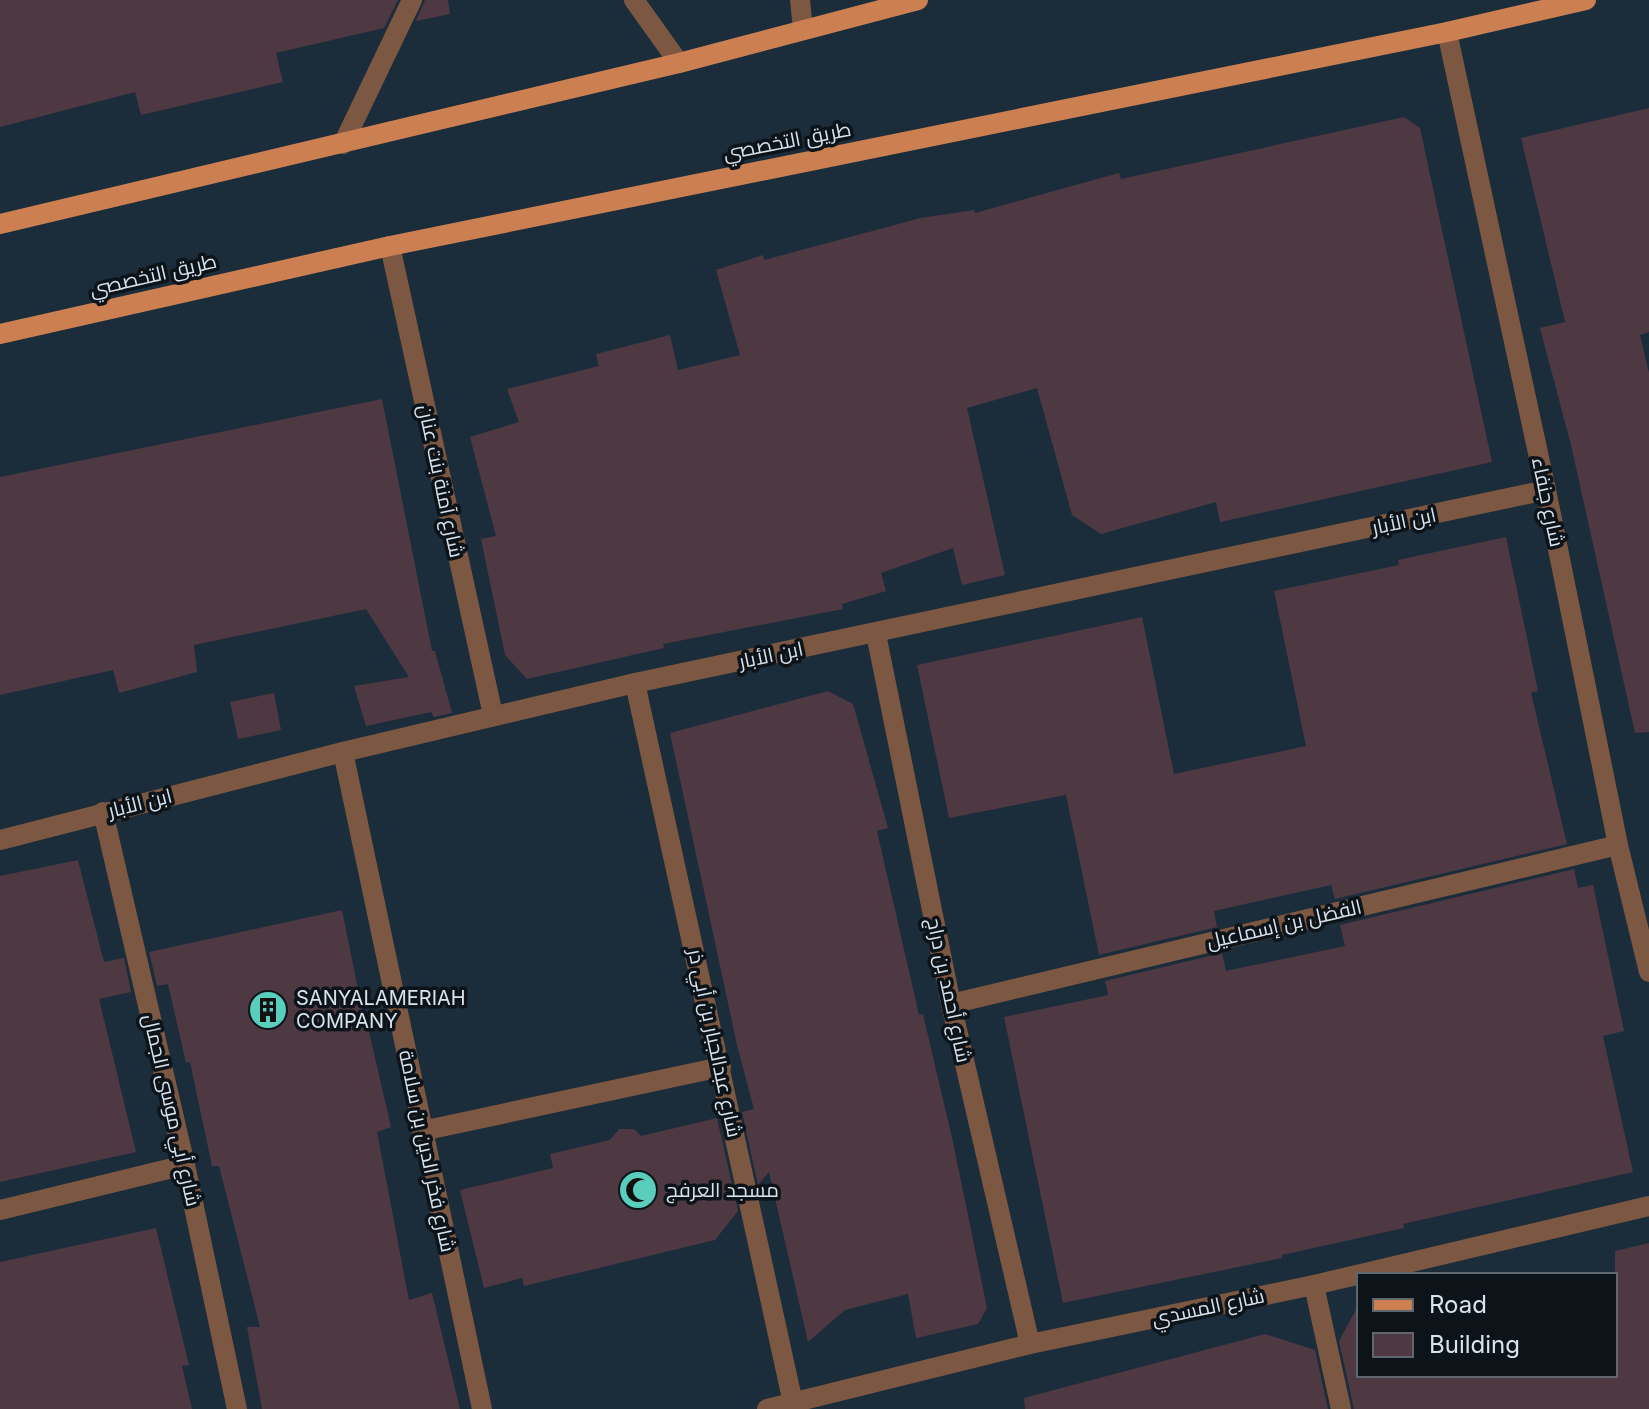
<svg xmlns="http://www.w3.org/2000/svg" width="1649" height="1409" font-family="Inter,Cairo,sans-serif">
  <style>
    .building { fill: #4e3943 }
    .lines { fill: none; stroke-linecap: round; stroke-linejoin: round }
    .service { stroke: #7c5741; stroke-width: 20 }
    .minor { stroke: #7c5741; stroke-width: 20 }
    .primary { stroke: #cc8052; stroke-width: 20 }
    .labels { text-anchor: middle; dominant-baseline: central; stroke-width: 7; stroke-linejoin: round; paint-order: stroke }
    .street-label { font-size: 20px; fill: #d9e3ed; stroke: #0c141a }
    .poi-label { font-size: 20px; fill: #d9e3ed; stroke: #0c141a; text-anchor: start }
  </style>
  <rect width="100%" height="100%" fill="#1b2c3a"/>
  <g class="building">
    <polygon points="0,0 398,0 384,28 276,53 283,82 141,115 135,92 0,127"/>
    <polygon points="425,0 448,0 450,14 416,21"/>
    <polygon points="1649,108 1649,332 1640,335 1649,373 1649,732 1635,733 1571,445 1540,328 1565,322 1521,138"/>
    <polygon points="1404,117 1420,128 1492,462 1220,522 1216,502 1101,534 1072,515 1037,388 967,408 1005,575 962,585 953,548 881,573 886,591 842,604 843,609 663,644 664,648 527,679 505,655 481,539 496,536 470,437 519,422 507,389 599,366 596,354 670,335 678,370 740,355 716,270 763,255 764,260 921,218 974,210 975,213 1119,173 1121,179"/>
    <polygon points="382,399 432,651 435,651 452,713 434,717 431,712 366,726 354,686 409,677 366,609 194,645 197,672 119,693 113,670 0,695 0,477"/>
    <polygon points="1506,537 1538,691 1531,693 1567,844 1335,899 1331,885 1214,911 1217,927 1099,955 1066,795 949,818 917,665 1142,617 1174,774 1306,746 1274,591 1399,565 1398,560"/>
    <polygon points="828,691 853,704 888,828 877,831 919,1015 923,1014 953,1142 987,1308 978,1324 916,1338 908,1294 845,1310 808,1342 769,1172 758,1185 742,1112 754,1109 737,1045 670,733"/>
    <polygon points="274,693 281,730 238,739 230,702"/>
    <polygon points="78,860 104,962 124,958 131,992 99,999 136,1152 0,1182 0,876"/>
    <polygon points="1574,869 1578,888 1593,885 1624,1031 1603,1036 1633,1172 1403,1224 1404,1228 1282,1255 1282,1258 1063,1303 1004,1017 1108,995 1105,981 1222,953 1226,971 1345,946 1340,925"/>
    <polygon points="342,910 365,1024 367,1023 391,1127 377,1132 409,1300 432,1293 460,1409 262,1409 247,1327 260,1327 219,1166 212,1166 190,1062 186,1063 168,984 157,986 149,952"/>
    <polygon points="717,1118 738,1211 715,1240 524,1286 522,1278 484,1288 460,1190 553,1168 550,1154 610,1140 619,1129 634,1129 641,1136"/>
    <polygon points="156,1228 189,1365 182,1366 192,1409 0,1409 0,1262"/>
    <polygon points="1649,1243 1649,1409 1354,1409 1339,1341 1359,1304 1359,1375 1615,1375 1615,1251"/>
    <polygon points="1265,1334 1315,1350 1328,1409 1025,1409 1024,1398"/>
  </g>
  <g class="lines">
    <g class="service">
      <polyline points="634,0 679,63"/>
      <polyline points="343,144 412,0"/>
    </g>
    <g class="minor">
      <polyline points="800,0 803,29"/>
      <polyline points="1447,32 1546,490 1618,845 1649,972"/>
      <polyline points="390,246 493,715"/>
      <polyline points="876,634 951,1004 1030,1344"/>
      <polyline points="635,683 793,1403"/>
      <polyline points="343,752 482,1409"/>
      <polyline points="103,812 185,1165 237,1409"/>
      <polyline points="0,840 343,752 635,683 1546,490"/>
      <polyline points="951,1004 1618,845"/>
      <polyline points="422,1131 721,1067"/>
      <polyline points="0,1210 185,1165"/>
      <polyline points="1314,1285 1341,1409"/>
      <polyline points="767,1409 1030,1344 1314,1285 1649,1206"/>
    </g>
    <g class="primary">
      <polyline points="0,224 679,63 918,0"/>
      <polyline points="0,334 390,246 1447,32 1586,0"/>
    </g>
  </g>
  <defs>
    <symbol id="building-disc" viewBox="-11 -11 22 22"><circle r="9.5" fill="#5acebd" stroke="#0c141a"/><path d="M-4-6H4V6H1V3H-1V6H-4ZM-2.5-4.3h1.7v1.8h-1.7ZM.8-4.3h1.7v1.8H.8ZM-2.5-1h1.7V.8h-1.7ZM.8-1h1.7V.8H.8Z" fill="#111"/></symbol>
    <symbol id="mosque-disc" viewBox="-11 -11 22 22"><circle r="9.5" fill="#5acebd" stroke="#0c141a"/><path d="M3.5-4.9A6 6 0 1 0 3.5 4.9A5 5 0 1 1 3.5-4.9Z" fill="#111"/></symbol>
  </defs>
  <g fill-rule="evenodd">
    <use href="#building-disc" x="246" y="988" width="44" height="44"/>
    <use href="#mosque-disc" x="616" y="1168" width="44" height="44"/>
  </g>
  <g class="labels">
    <g class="street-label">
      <text transform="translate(787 141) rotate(-11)">طريق التخصصي</text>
      <text transform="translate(153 275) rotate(-13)">طريق التخصصي</text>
      <text transform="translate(441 481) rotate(78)">شارع آمنة بنت عنان</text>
      <text transform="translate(1548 502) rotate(78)">شارع جنفاء</text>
      <text transform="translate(1404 521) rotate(-12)">ابن الأبار</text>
      <text transform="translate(771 655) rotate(-12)">ابن الأبار</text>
      <text transform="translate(140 803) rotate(-14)">ابن الأبار</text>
      <text transform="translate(1284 924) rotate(-13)">الفضل بن إسماعيل</text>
      <text transform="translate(949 990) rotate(78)">شارع أحمد بن دراج</text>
      <text transform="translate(715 1043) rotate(78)">شارع عبدالجبار بن أبي ذر</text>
      <text transform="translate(172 1110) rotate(77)">شارع أبي موسى الجمال</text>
      <text transform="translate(427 1151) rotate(78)">شارع فخر الدين بن سلامة</text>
      <text transform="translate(1208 1307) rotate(-12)">شارع المسدي</text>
    </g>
    <g class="poi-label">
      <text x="296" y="998">SANYALAMERIAH<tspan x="296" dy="23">COMPANY</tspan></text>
      <text x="666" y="1190">مسجد العرفج</text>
    </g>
  </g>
  <rect x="1357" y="1273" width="260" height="104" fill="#0c141a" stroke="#5e676e" stroke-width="2"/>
  <rect x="1373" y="1299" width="40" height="12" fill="#cc8052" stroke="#5e676e" stroke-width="2"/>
  <text x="1429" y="1313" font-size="24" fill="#d9e3ed">Road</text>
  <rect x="1373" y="1333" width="40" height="24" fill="#4e3943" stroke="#5e676e" stroke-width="2"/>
  <text x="1429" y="1353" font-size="24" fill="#d9e3ed">Building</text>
</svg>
